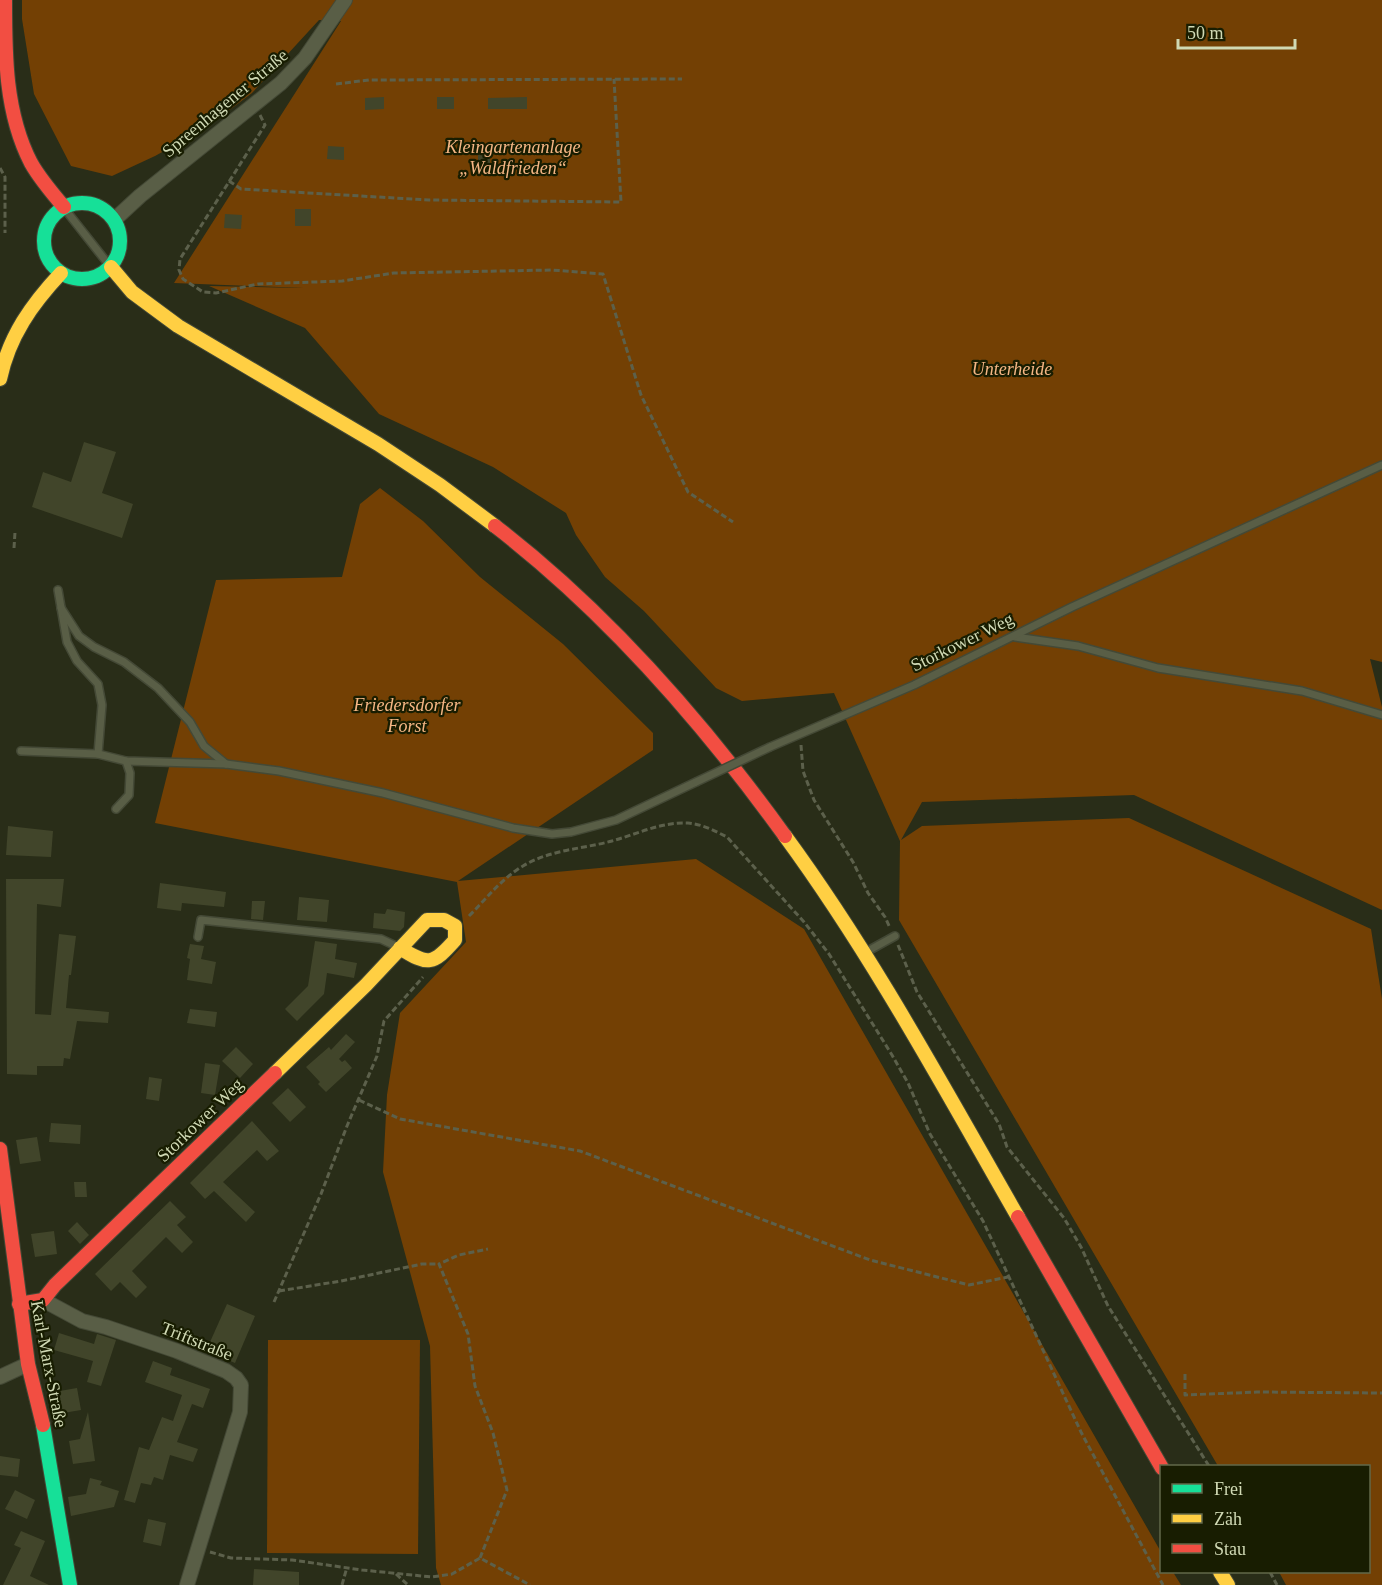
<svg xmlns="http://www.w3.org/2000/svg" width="1382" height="1585" font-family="Georgia,serif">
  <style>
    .green { fill: #734004 }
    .building { fill: #41452a }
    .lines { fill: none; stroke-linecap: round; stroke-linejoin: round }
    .lane-casing { stroke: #444936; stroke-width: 10 }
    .street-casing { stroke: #444936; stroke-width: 16 }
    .fast-casing { stroke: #444936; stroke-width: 16 }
    .slow-casing { stroke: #444936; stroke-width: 16 }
    .jam-casing { stroke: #444936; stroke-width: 16 }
    .path { stroke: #5c604b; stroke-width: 3; stroke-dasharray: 6 3; stroke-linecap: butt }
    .lane { stroke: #595e46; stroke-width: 7 }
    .street { stroke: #595e46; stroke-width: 14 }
    .fast { stroke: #16e098; stroke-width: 14 }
    .slow { stroke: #ffcf43; stroke-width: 14 }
    .jam { stroke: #f24e42; stroke-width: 14 }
    .lane-bridge-casing { stroke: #444936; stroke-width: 10; stroke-linecap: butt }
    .lane-bridge { stroke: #595e46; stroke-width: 7 }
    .labels { text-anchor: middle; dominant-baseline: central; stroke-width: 4.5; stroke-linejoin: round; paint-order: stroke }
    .street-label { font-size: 18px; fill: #d0d9b4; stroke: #181d01 }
    .park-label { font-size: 18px; font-style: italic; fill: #f5b684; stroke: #181d01 }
  </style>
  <rect width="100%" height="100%" fill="#292d18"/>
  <g class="green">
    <polygon points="22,0 1382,0 1382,662 1370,659 1382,707 1382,910 1134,795 922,802 901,840 922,826 1129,818 1371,929 1382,999 1382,1585 1286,1585 1279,1572 1368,1572 1368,1466 1218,1466 899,920 900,841 834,693 742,701 716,688 644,611 605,577 576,535 566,513 493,467 379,414 305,328 209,286 303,288 174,283 341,21 319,20 252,93 204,129 155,156 112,176 71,166 34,94 22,19"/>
    <polygon points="380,488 423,521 480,577 563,644 653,733 653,750 458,881 696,859 804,929 1161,1552 1162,1572 1173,1572 1181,1585 441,1585 436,1568 430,1346 383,1172 387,1095 400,1013 466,942 457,882 155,823 216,580 342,577 360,504"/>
    <polygon points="268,1340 420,1340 418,1554 267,1553"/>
  </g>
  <g class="building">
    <polygon points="384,97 384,109 365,110 365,98"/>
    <rect x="437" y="97" width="17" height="12"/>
    <polygon points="527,97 527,109 488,109 488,98"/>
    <polygon points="328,146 344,147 344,160 327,159"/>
    <rect x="478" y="149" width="12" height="16"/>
    <rect x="295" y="209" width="16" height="17"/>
    <polygon points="225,214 242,215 241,229 224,228"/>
    <polygon points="84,442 116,452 102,493 133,504 122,538 32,507 43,472 71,482"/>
    <polygon points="8,826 53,831 51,857 6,855"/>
    <polygon points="6,879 64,879 61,907 37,904 35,1014 51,1015 59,934 76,936 71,975 69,975 66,1008 109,1012 108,1023 77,1021 70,1059 64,1058 63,1066 37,1066 37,1075 7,1074"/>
    <polygon points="160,883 226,892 224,907 182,903 181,911 157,908"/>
    <polygon points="299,897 329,900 327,922 297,920"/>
    <polygon points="252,901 265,901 263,920 251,919"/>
    <polygon points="387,909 405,912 404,927 400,931 373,928 374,913 385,914"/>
    <polygon points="315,941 337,944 335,959 357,963 354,978 327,973 324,994 297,1021 285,1009 308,986"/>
    <polygon points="190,944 204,946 201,959 216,962 212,984 187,980 190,959 187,958"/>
    <polygon points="190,1009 217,1012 215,1027 187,1023"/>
    <polygon points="346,1034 355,1042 339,1059 342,1062 345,1060 352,1068 326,1092 318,1084 320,1082 306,1067 329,1047 331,1050"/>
    <polygon points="236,1047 253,1064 240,1078 222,1061"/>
    <polygon points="205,1063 220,1065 215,1095 201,1093"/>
    <polygon points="149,1077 162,1079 159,1101 146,1099"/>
    <polygon points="288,1088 306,1107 290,1122 272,1103"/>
    <polygon points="252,1121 279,1151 267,1161 257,1150 223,1182 255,1212 246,1222 214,1191 205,1199 190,1183"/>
    <polygon points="51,1123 81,1125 80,1144 49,1142"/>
    <polygon points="37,1137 41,1161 20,1164 16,1140"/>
    <polygon points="74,1182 86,1182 87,1197 75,1197"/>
    <polygon points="170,1201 186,1217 177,1225 193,1242 182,1253 166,1237 132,1271 147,1287 136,1298 120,1282 111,1291 95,1274"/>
    <polygon points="77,1222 89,1235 80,1244 68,1231"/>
    <polygon points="54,1231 57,1254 35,1257 31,1234"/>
    <polygon points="227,1304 255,1316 235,1363 206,1351"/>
    <polygon points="59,1333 94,1344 97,1334 116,1340 101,1386 87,1382 93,1361 54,1350"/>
    <polygon points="153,1361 172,1368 170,1375 210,1389 203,1408 192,1404 177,1442 198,1449 193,1462 170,1455 163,1480 154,1477 151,1485 141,1483 135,1503 124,1500 139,1447 149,1450 162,1417 173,1421 182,1395 145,1382"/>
    <polygon points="77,1388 81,1410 57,1414 54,1392"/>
    <polygon points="88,1412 95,1461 73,1464 69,1441 80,1439"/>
    <polygon points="0,1456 20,1459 18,1477 0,1475"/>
    <polygon points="90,1478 102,1481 100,1485 119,1491 114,1507 71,1516 68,1497 86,1494"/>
    <polygon points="15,1490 35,1500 27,1519 5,1509"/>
    <polygon points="148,1519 166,1523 161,1546 143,1542"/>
    <polygon points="21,1531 45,1541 30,1576 49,1585 3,1585 21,1548 14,1545"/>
    <polygon points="254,1569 299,1572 299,1585 253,1585"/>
  </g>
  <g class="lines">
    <defs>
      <g id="lane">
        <polyline points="64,208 109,265"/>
        <polyline points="58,590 67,642 77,661 98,684 102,705 98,754"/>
        <polyline points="61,608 79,636 94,647 124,662 158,688 190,722 204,746 226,764"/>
        <polyline points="1015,637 1078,646 1158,668 1302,691 1382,715"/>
        <polyline points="770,747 914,685 1072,607 1382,465"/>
        <polyline points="21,751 98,754 126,761 226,764 279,771 383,793 513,828 552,834 571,832 616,820 696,782"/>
        <polyline points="116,809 129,795 130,773 126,761"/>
        <polyline points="198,937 201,920 381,939 398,947"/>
        <polyline points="866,952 895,936"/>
      </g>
      <g id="street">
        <polyline points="114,220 140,196 281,83 305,58 345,0"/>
        <polyline points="43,1300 82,1321 106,1327 177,1351 226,1371 236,1378 241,1385 240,1412 187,1585"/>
        <polyline points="0,1377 28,1364"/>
      </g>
      <g id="fast">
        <circle cx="82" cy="241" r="38"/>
        <polyline points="43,1425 70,1585"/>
      </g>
      <g id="slow">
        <polyline points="111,267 132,292 178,326 378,444 440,485 495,526"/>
        <path d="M0 379C9 336 32 304 61 273"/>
        <path d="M785 836C873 956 944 1088 1018 1217"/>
        <path d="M275 1073 366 985 427 920H444L455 926V940C433 965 428 966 400 948"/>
        <polyline points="1220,1572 1228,1585"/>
      </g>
      <g id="jam">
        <path d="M5 0C5 54 5 113 31 163 40 179 52 193 64 207"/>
        <path d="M495 526C608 613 702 721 785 836"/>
        <polyline points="0,1149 28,1364 43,1425"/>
        <polyline points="1018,1217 1162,1468"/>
        <polyline points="19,1304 43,1300 55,1285 275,1073"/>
      </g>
    </defs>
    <use href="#lane" class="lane-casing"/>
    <use href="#street" class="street-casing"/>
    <use href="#fast" class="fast-casing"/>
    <use href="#slow" class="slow-casing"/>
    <use href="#jam" class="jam-casing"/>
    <g class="path">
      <polyline points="336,84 369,80 682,79"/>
      <polyline points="260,115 265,125 180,259 179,270 183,279 203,292 216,293 258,284 342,281 394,273 552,270 603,274 641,395 688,492 733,522"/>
      <polyline points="0,168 5,177 5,233"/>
      <polyline points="229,181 241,189 429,200 621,202 614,79"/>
      <polyline points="14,548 15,532"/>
      <polyline points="801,745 803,771 814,800 853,862 868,893 885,917 890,928"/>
      <path d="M469 916C487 898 501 879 523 866 549 850 582 849 612 841 637 834 661 822 688 823 702 824 715 831 727 837L804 922 829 954 892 1055 908 1083 930 1134 983 1221 1081 1432 1163 1585"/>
      <polyline points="898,945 917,992 999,1124 1007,1147 1064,1218 1081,1247 1108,1306 1209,1466"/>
      <polyline points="359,1100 400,1119 580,1151 870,1260 969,1285 1008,1277"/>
      <polyline points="279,1291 341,1281 422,1264 439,1264"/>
      <polyline points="274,1302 321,1194 347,1126 377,1056 384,1021 423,977"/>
      <polyline points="1185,1374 1185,1395 1257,1392 1382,1393"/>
      <polyline points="210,1552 231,1558 292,1560 362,1570 432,1577 452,1574 480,1558 530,1585"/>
      <polyline points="480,1558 507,1490 493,1433 475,1386 468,1334 439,1264 459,1255 488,1249"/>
      <polyline points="1270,1572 1277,1585"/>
      <polyline points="396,1574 408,1585"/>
      <polyline points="342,1585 347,1567"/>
    </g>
    <use href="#lane" class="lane"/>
    <use href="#street" class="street"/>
    <use href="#fast" class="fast"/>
    <use href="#slow" class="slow"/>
    <use href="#jam" class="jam"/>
    <defs>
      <polyline id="lane-bridge" points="696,782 770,747"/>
    </defs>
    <use href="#lane-bridge" class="lane-bridge-casing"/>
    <use href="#lane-bridge" class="lane-bridge"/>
  </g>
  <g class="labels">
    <g class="street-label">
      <text transform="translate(225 103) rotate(-40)">Spreenhagener Straße</text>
      <text transform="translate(962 642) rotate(-26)">Storkower Weg</text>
      <text transform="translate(200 1120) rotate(-44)">Storkower Weg</text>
      <text transform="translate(197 1341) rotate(22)">Triftstraße</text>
      <text transform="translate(49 1364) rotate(79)">Karl-Marx-Straße</text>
    </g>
    <g class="park-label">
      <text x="513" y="147">Kleingartenanlage<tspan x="513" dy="21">„Waldfrieden“</tspan></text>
      <text x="1012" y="369">Unterheide</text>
      <text x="407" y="705">Friedersdorfer<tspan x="407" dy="21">Forst</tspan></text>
    </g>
  </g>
  <rect x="1160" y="1465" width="210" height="108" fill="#181d01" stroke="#626849" stroke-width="1.5"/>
  <rect x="1172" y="1484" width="30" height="9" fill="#16e098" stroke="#626849" stroke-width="1.5"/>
  <text x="1214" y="1495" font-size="18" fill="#d0d9b4">Frei</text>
  <rect x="1172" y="1514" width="30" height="9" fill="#ffcf43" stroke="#626849" stroke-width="1.5"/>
  <text x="1214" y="1525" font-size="18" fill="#d0d9b4">Zäh</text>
  <rect x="1172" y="1544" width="30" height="9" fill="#f24e42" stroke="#626849" stroke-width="1.5"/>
  <text x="1214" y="1555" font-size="18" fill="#d0d9b4">Stau</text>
  <path d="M1178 39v9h117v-9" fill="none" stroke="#d0d9b4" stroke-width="3"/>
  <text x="1187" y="39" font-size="18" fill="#d0d9b4" stroke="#181d01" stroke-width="4.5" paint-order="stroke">50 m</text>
</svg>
